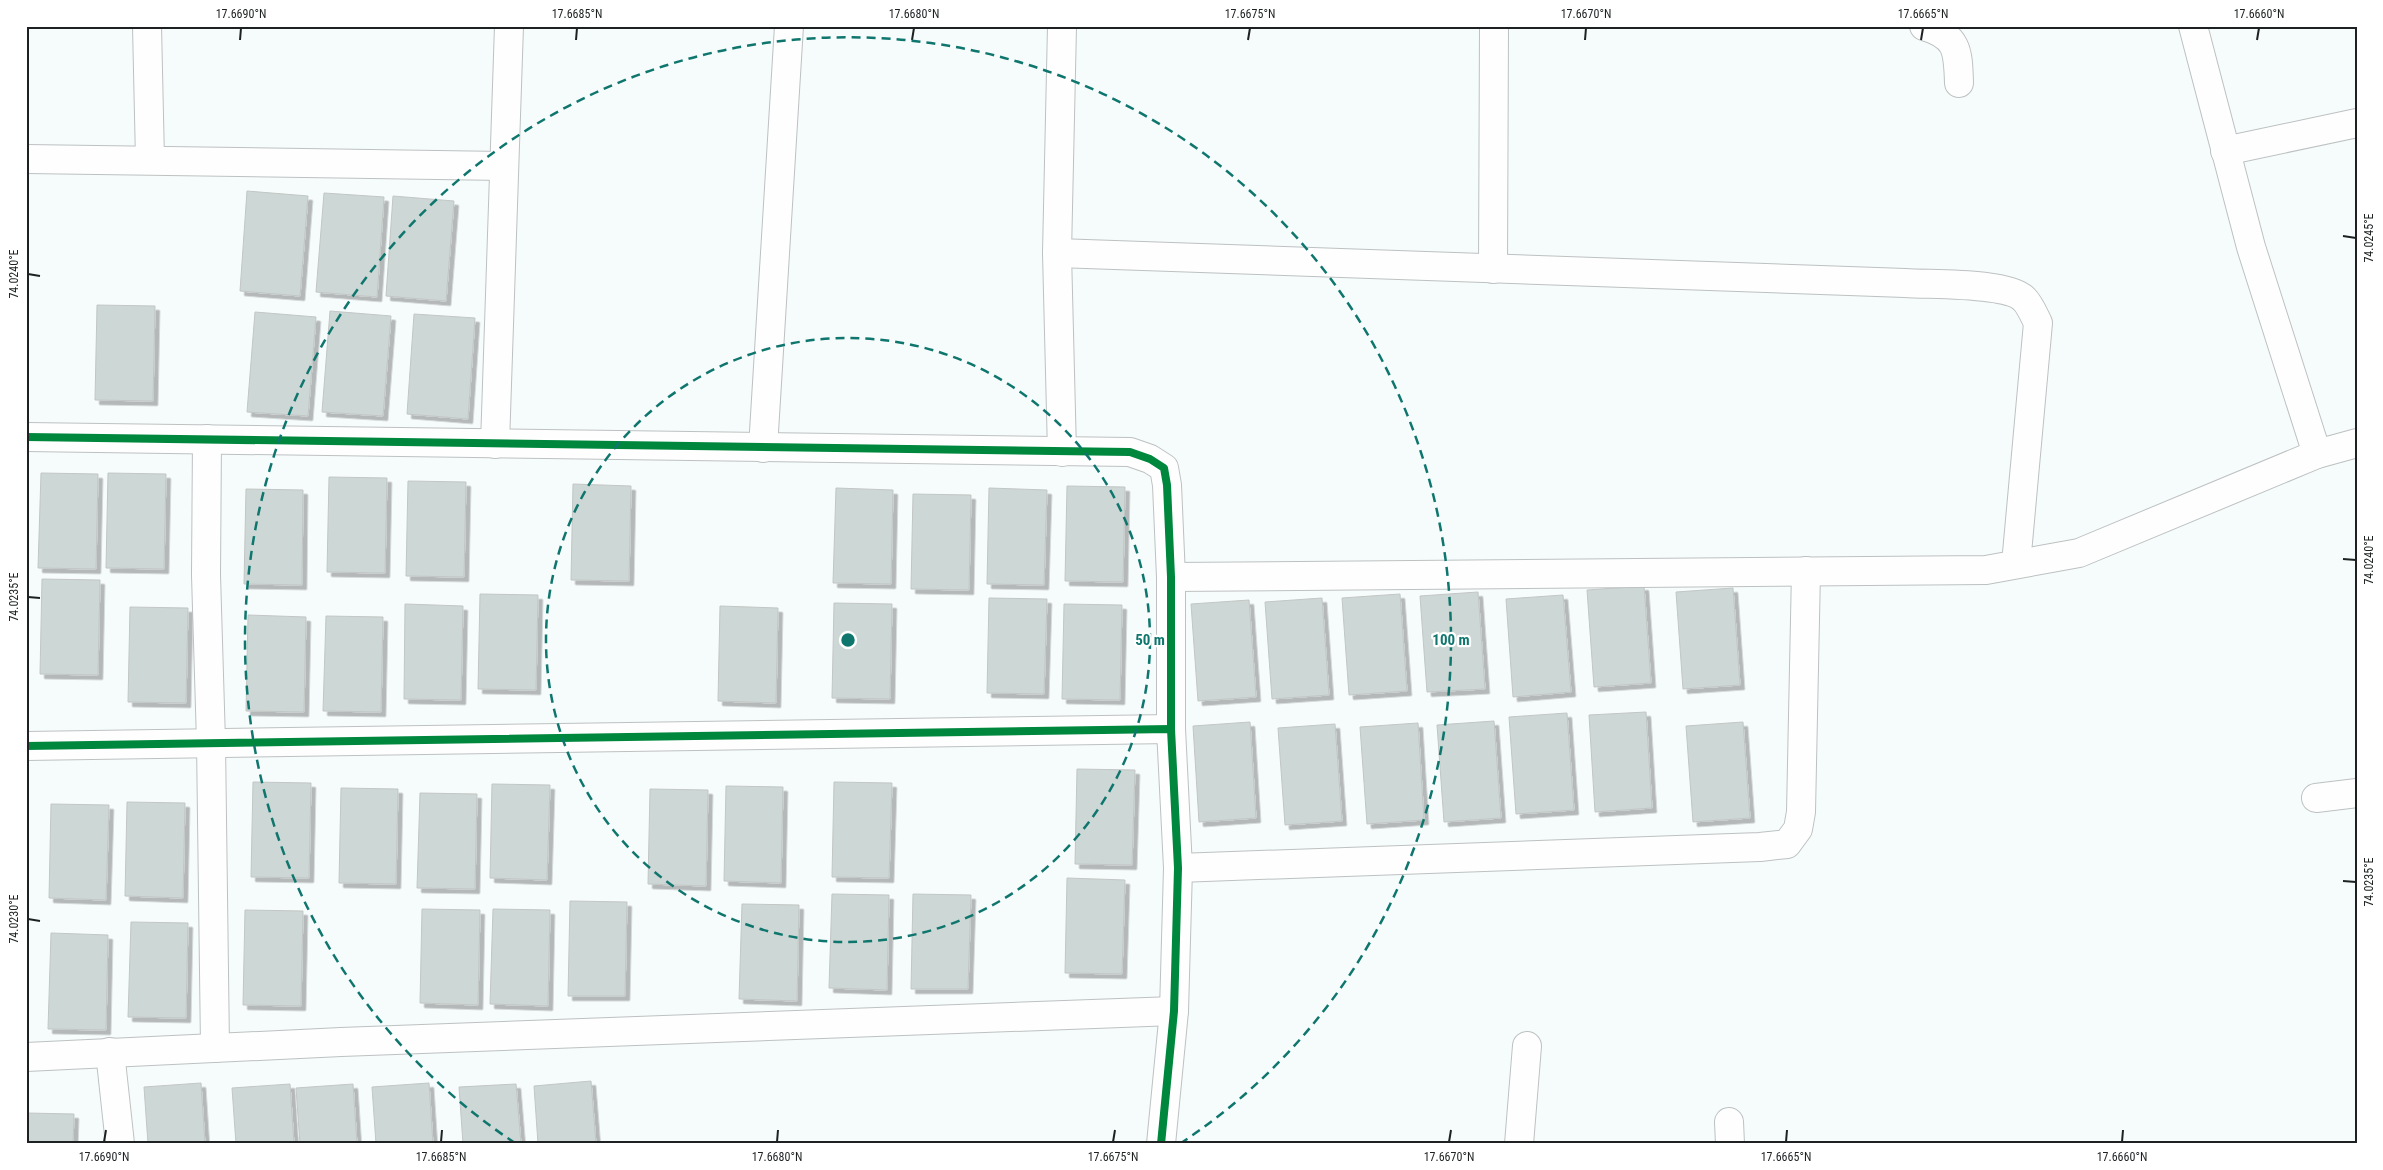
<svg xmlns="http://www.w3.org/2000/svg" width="2383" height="1170" font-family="'Roboto Condensed',sans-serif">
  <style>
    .building { fill: #cdd7d5; stroke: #c2c6c5; filter: url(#shadow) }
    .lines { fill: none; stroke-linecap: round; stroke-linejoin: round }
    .street-casing { stroke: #bdc1c2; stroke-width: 30 }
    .street { stroke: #fefefe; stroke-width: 28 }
    .cycleway-casing { stroke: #fff; stroke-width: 11 }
    .cycleway { stroke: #00873e; stroke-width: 8 }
    .ticks { fill: none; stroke: #1d2122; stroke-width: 2 }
    .ring { fill: none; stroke: #0f766e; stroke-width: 2.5; stroke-dasharray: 9 6 }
    .centre { fill: #0f766e; stroke: #fff; stroke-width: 2.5 }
    .ring-label { font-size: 15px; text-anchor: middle; font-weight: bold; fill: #0f766e; stroke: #fff; stroke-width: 4.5; stroke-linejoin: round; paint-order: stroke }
    .neatline { fill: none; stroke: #1d2122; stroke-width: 2 }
    .ticks-label { font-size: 12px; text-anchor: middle; fill: #1d2122 }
  </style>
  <defs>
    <filter id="shadow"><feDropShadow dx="4.5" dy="4.5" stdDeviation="0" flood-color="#0004"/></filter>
  </defs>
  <rect width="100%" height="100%" fill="#f6fbfb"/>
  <g class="building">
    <polygon points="247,191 308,196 300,296 240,291"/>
    <polygon points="324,193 384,197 377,297 316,292"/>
    <polygon points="393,196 454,201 446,301 386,296"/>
    <polygon points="97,305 155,306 153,401 95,400"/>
    <polygon points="330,311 391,316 383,416 322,412"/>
    <polygon points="255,312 316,317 308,416 247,412"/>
    <polygon points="414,314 475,318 468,419 407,414"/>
    <polygon points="41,473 98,474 96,569 38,568"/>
    <polygon points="108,473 166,474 164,569 106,568"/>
    <polygon points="329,477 387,478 385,573 327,572"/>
    <polygon points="408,481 466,482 464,577 406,576"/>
    <polygon points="573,484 631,486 629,581 571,580"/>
    <polygon points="1067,486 1125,487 1123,582 1065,581"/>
    <polygon points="836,488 893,490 891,584 833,583"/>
    <polygon points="989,488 1047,490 1044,585 987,584"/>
    <polygon points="246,489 303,490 302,585 244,584"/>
    <polygon points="913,494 971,495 969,590 911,589"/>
    <polygon points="42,579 100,580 98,675 40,674"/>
    <polygon points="1644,586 1651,683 1594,687 1587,590"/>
    <polygon points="1733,588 1740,685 1683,689 1676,592"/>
    <polygon points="1478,592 1485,689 1427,692 1420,596"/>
    <polygon points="480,594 538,595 536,690 478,689"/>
    <polygon points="1400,594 1407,691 1349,695 1342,598"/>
    <polygon points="1563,595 1571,692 1513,697 1506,599"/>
    <polygon points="989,598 1047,599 1044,694 987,693"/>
    <polygon points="1322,598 1329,695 1272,699 1265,602"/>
    <polygon points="1249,600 1256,697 1198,701 1191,604"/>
    <polygon points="834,603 892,604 890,699 832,698"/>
    <polygon points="405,604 463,606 461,700 404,699"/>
    <polygon points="1064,604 1122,605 1120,700 1062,699"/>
    <polygon points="720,606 778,608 776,703 718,701"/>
    <polygon points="130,607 188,608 186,703 128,702"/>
    <polygon points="248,615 306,617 304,712 246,711"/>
    <polygon points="326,616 383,617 381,712 323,711"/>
    <polygon points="1646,712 1652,808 1595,812 1589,715"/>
    <polygon points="1567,713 1574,810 1516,814 1509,717"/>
    <polygon points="1494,721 1501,818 1444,822 1437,725"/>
    <polygon points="1250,722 1256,818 1199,822 1193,726"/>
    <polygon points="1743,722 1750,818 1693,822 1686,726"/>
    <polygon points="1418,723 1424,820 1367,824 1360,727"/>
    <polygon points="1335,724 1342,821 1285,825 1278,728"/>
    <polygon points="1077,769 1135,770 1132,865 1075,864"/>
    <polygon points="253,782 311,783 309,878 251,877"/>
    <polygon points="834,782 892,783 889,878 832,877"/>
    <polygon points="492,784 550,785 547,880 490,878"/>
    <polygon points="726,786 783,787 781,883 724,881"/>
    <polygon points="341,788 398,789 396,884 339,883"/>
    <polygon points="650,789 708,790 706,886 648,884"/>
    <polygon points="420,793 477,794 475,889 417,888"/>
    <polygon points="127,802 185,803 183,898 125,896"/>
    <polygon points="51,804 109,805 106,900 49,898"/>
    <polygon points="1067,878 1125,880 1122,974 1065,973"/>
    <polygon points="832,894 889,895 887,990 829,988"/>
    <polygon points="913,894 971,895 968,989 911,989"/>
    <polygon points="570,901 627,902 625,996 568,996"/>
    <polygon points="742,904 799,905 797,1001 739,999"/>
    <polygon points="422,909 480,910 478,1005 420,1003"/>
    <polygon points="493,909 550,910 548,1006 490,1004"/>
    <polygon points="245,910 303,911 301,1006 243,1005"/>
    <polygon points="131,922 188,923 186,1018 128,1017"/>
    <polygon points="51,933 108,935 106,1030 48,1029"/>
    <polygon points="591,1081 596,1144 538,1144 534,1086"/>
    <polygon points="201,1083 205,1144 148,1144 144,1087"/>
    <polygon points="429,1083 433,1144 376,1144 372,1087"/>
    <polygon points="290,1084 294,1144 236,1144 232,1088"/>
    <polygon points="353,1084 357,1144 300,1144 296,1088"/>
    <polygon points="516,1084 521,1144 463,1144 459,1087"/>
    <polygon points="26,1113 74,1114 73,1144 26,1144"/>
  </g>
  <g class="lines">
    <defs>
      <g id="street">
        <polyline points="147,26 150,160"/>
        <polyline points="1062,26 1057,253 1062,452"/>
        <path d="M1924 26C1958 36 1958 51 1959 83"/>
        <polyline points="2193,26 2251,247 2317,454"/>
        <polyline points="2225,151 2357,123"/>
        <polyline points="26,159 504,166"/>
        <path d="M1057 253 1905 283C1932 285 2006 282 2024 299 2030 305 2034 315 2038 323L2016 564"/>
        <polyline points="1493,269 1494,26"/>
        <polyline points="26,437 1130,452 1150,459 1164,468 1167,485 1171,577 1171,729"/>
        <polyline points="207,439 206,575 211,742 215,1048"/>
        <polyline points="495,444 509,26"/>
        <polyline points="763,448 789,26"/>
        <polyline points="1171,577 1986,570 2079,553 2317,454 2357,443"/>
        <polyline points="26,746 1171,729 1178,868 1174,1011 1161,1144"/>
        <polyline points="2316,798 2357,793"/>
        <polyline points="1178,868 1760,847 1787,844 1798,829 1801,812 1806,571"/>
        <polyline points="110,1052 120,1144"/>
        <polyline points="26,1057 341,1042 1174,1011"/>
        <polyline points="1729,1122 1730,1144"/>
        <polyline points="1519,1144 1527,1046"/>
      </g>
    </defs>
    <use href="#street" class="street-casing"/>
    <use href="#street" class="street"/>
    <defs>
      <g id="cycleway">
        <polyline points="26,437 1130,452 1150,459 1164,468 1167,485 1171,577 1171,729"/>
        <polyline points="26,746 1171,729 1178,868 1174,1011 1161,1144"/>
      </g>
    </defs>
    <use href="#cycleway" class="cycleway-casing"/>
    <use href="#cycleway" class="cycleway"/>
  </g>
  <path class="ticks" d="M240 40 241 28M576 40 577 28M912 40 914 28M1248 40 1250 28M1585 40 1586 28M1921 40 1923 28M2257 40 2259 28M2343 236 2356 238M28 274 40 276M2343 559 2356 560M28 597 40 598M2343 881 2356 882M28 919 40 921M104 1142 106 1130M441 1142 442 1130M777 1142 778 1130M1113 1142 1115 1130M1449 1142 1451 1130M1786 1142 1787 1130M2122 1142 2123 1130"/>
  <g class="ring">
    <circle cx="848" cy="640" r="302"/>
    <path d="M515 1143A603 603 0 1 1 1181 1143"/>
  </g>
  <circle cx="848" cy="640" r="8" class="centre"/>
  <g class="ring-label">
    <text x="1150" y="645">50 m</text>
    <text x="1451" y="645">100 m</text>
  </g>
  <rect width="2383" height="1170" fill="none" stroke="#ffffff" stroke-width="55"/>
  <rect x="28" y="28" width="2328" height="1114" class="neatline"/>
  <g class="ticks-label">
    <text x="241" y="18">17.6690°N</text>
    <text x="577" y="18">17.6685°N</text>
    <text x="914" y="18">17.6680°N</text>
    <text x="1250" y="18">17.6675°N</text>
    <text x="1586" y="18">17.6670°N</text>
    <text x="1923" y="18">17.6665°N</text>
    <text x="2259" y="18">17.6660°N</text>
    <text transform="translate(2369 238) rotate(-90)" y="4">74.0245°E</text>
    <text transform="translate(14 274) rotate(-90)" y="4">74.0240°E</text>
    <text transform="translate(2369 560) rotate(-90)" y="4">74.0240°E</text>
    <text transform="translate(14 597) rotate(-90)" y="4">74.0235°E</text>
    <text transform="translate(2369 882) rotate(-90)" y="4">74.0235°E</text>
    <text transform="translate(14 919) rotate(-90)" y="4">74.0230°E</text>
    <text x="104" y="1161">17.6690°N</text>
    <text x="441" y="1161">17.6685°N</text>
    <text x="777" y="1161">17.6680°N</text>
    <text x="1113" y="1161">17.6675°N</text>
    <text x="1449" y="1161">17.6670°N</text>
    <text x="1786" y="1161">17.6665°N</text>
    <text x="2122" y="1161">17.6660°N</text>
  </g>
</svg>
